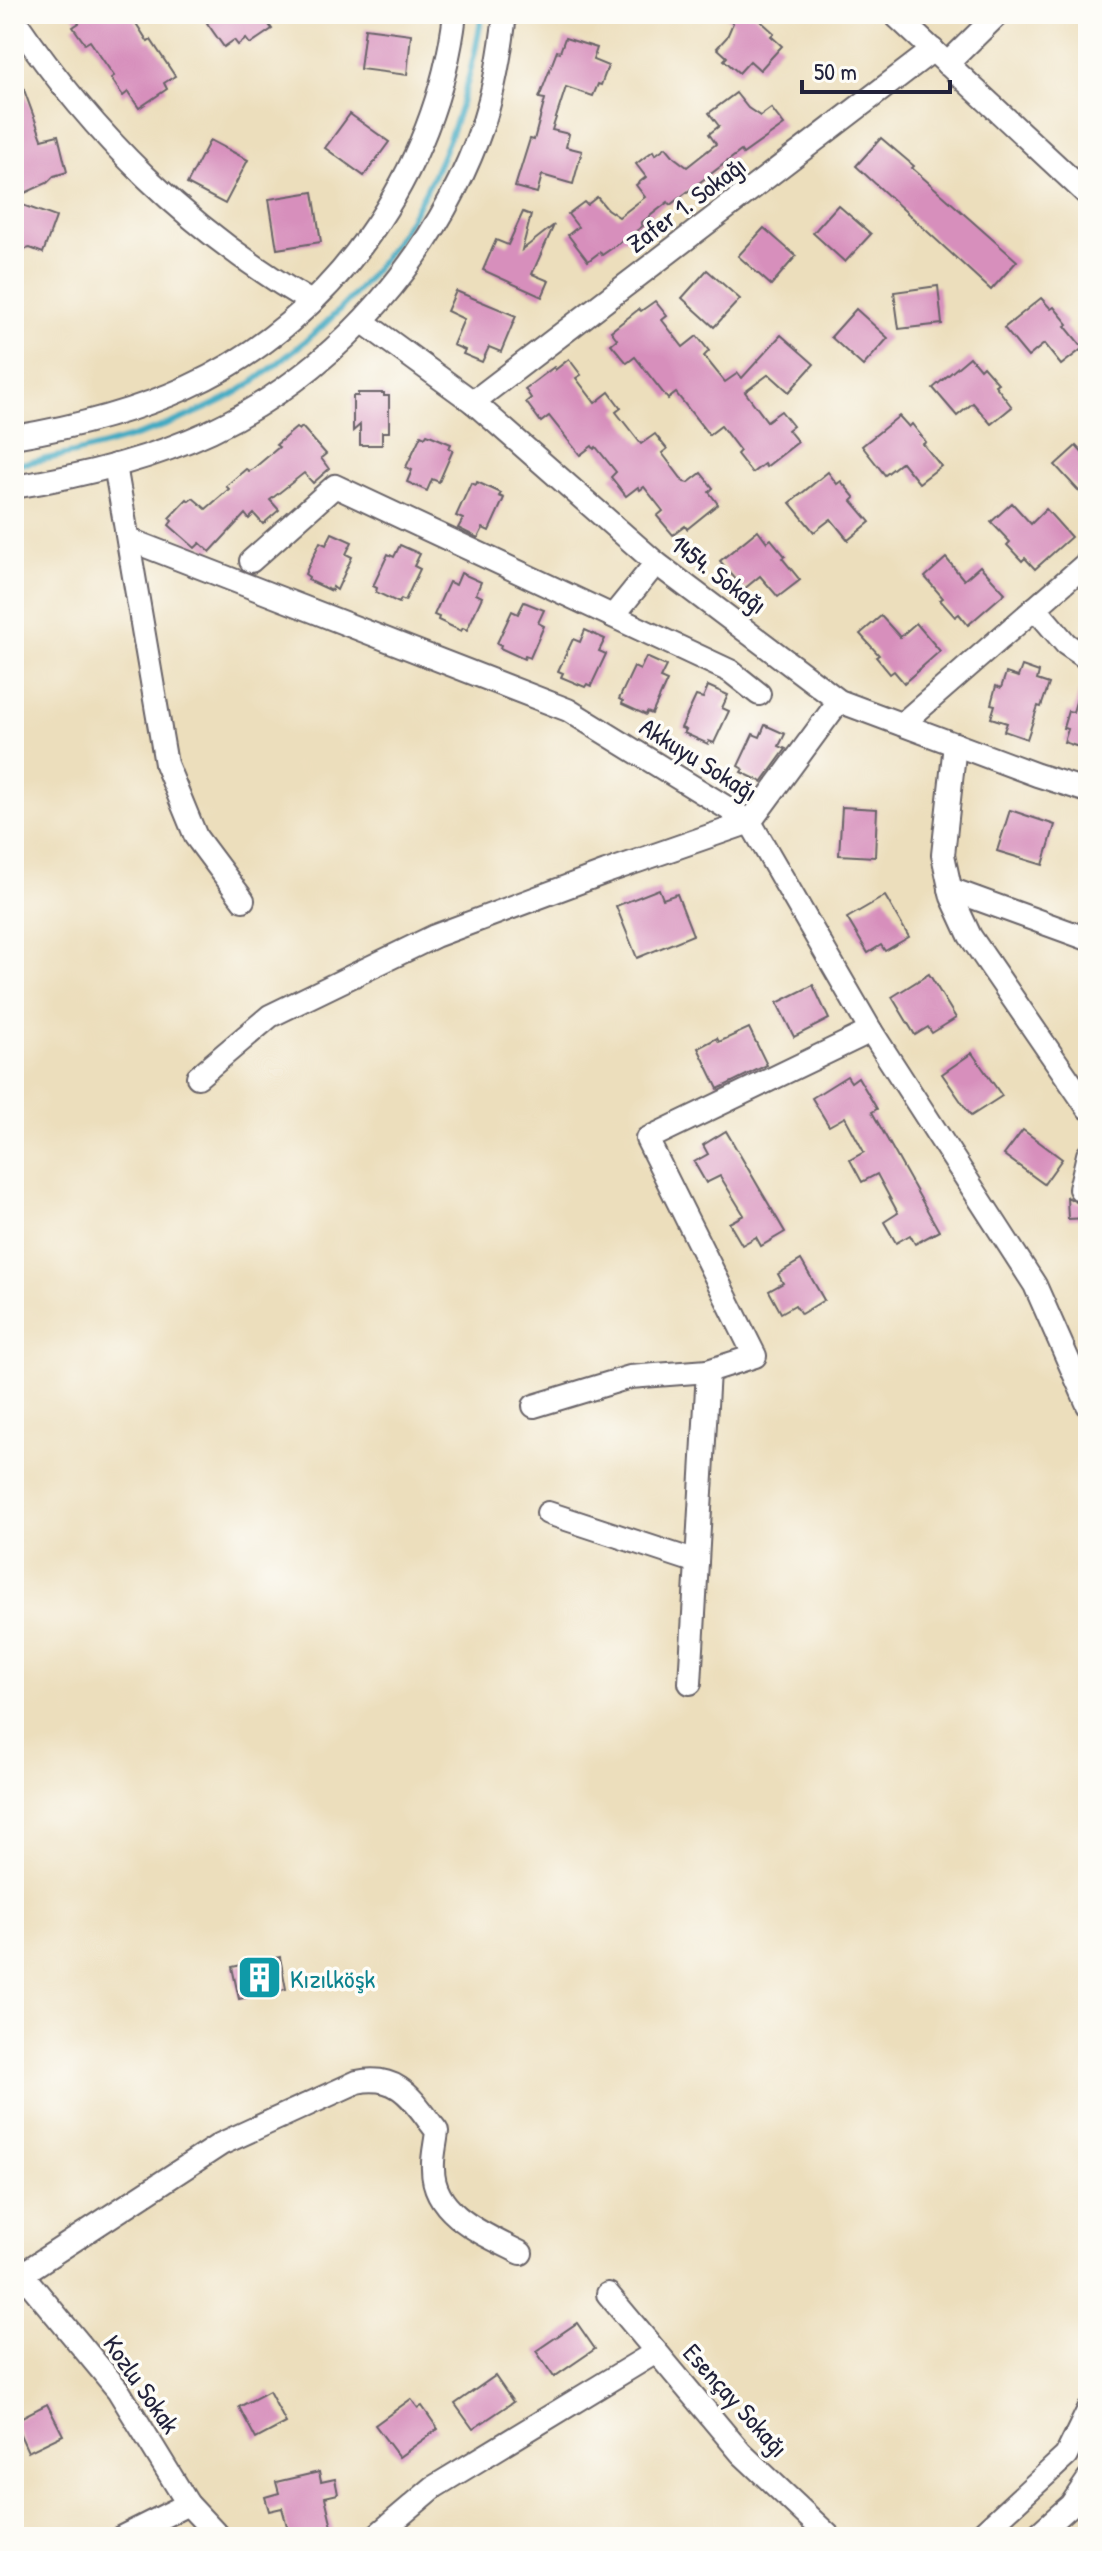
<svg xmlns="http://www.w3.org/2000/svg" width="1102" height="2551" font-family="'Patrick Hand',sans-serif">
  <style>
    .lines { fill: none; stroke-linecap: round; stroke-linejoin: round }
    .stream { stroke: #43aac2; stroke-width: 6 }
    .building { fill: #d78fbc }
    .minor-casing { stroke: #696468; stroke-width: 26 }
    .minor { stroke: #fff; stroke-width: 22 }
    .labels { text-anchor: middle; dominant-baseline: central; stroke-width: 7; stroke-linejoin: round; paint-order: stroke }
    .street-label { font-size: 26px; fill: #22223b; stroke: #fdfcf7 }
    .culture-label { font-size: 26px; fill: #0d838f; stroke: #fdfcf7; text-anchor: start }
  </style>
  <rect width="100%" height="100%" fill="#fdfcf7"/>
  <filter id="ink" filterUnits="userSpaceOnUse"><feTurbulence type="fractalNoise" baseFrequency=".0125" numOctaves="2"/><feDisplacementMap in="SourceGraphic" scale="16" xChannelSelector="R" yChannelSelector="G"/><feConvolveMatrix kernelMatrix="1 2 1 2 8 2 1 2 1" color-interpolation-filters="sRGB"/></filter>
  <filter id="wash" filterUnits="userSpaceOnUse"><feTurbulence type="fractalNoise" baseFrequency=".006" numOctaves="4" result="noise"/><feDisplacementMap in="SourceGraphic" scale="32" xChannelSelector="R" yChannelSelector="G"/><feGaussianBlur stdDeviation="1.8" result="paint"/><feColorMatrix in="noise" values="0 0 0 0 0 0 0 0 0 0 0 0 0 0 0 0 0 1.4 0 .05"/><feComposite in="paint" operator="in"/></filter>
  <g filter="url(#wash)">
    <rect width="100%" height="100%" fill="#ecdebc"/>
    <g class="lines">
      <path class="stream" d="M14 465C85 453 159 433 223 400 247 388 268 371 288 355 400 269 460 152 482 14"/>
    </g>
    <g id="blocks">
      <g class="building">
        <polygon points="72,14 130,14 148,42 151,40 175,76 164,83 167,89 139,108 128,92 123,96 111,78 114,76 90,41 85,44 73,27 79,23"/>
        <polygon points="220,14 261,14 272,29 250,44 246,39 238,45 234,40 224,47 207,23"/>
        <polygon points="723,14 753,14 774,33 771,36 782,46 760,70 750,61 739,73 724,60 727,57 717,48 727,37 733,23"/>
        <polygon points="365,28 411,34 407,75 360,69"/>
        <polygon points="565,38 597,48 593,60 608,66 601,85 598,84 593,96 566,87 552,130 569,134 566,147 582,151 573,184 542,175 537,193 515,187 530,139 534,140 545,99 539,98 557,51 560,52"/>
        <polygon points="16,68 42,139 58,135 67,172 54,176 47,183 14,198 14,69"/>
        <polygon points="736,93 748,108 760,116 771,108 784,125 743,154 741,151 670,205 668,202 641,223 643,226 628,237 602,255 600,252 588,261 568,235 578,227 568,214 584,202 587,205 597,197 607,209 619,217 645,197 636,185 646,177 636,164 653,151 655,155 666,147 675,158 687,167 716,144 709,134 719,126 709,113"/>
        <polygon points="350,114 389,142 364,176 325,148"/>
        <polygon points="881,138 914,166 912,168 1017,261 991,290 856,166"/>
        <polygon points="210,140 248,160 225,204 187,184"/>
        <polygon points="313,192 321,242 277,249 269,199"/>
        <polygon points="14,202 56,217 43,253 30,248 14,252"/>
        <polygon points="838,205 871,234 845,262 813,233"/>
        <polygon points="523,212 531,215 522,250 554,225 532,274 549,281 542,297 483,270 496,240 508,245"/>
        <polygon points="764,228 796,256 771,285 738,256"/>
        <polygon points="707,270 740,299 714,327 682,298"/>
        <polygon points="938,286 942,324 899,329 894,292"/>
        <polygon points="456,291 516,316 501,352 489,347 482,362 463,354 465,350 453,345 464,319 447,311"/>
        <polygon points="1041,298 1051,309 1054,307 1068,324 1065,326 1083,348 1061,365 1044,344 1028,357 1004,328"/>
        <polygon points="655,301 667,316 662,320 683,347 697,336 709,351 704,356 725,382 738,373 742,378 781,335 814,364 789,392 769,374 745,392 767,421 781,411 793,426 788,430 798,442 766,467 764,464 752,473 737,454 740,451 721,426 709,435 676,393 668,399 635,357 627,363 611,344 617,339 611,331 639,309 641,311"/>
        <polygon points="856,309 888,338 863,366 831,337"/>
        <polygon points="970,357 980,369 983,366 998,383 995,385 1012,407 991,424 973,403 957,416 933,388"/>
        <polygon points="569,359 581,375 576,378 595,403 609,392 621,408 616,412 641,444 655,434 667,449 662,453 684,482 688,483 701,473 713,488 709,492 718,504 687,529 685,526 673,535 657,516 663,511 644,487 640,490 638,487 626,496 611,477 616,472 596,447 594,449 592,446 580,455 549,416 541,422 526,402 531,398 525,389 554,367 555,370"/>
        <polygon points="358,393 384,393 384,396 389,396 389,432 382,432 382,445 360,445 360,425 353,431 353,396 358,396"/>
        <polygon points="899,416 909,427 912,424 926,442 923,444 941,466 919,483 902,462 885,475 862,446"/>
        <polygon points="302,427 326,454 321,458 329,469 313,483 304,473 270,500 279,510 263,524 254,514 249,519 245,514 210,552 200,543 195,548 169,525 172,521 169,518 187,499 189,501 193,498 206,509 229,489 226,486 246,469 249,471 253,469 279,447 276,445 296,428 299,430"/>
        <polygon points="427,434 451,444 449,448 453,450 439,482 432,479 427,491 407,482 412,470 406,467 421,435 425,437"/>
        <polygon points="1076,446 1088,459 1088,501 1055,465"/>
        <polygon points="828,472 837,484 841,481 855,498 852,501 870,522 848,540 831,519 814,532 790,503"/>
        <polygon points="477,482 501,493 499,496 504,498 489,531 483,528 478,538 458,528 463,519 456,516 471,483 476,485"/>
        <polygon points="1012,503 1031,524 1046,509 1071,537 1035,569 1025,558 1022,561 1007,545 1010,542 991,522"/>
        <polygon points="758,530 767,542 771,539 785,556 782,558 800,580 778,597 760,576 744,589 720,561"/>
        <polygon points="332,533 352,542 346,554 352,557 337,590 333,587 332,591 308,580 309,577 305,574 320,542 326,545"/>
        <polygon points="400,545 420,554 414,566 420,569 405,601 401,599 399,603 376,592 377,588 373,586 388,554 394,557"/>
        <polygon points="946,558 964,580 980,566 1005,593 968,625 959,614 955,617 940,600 943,598 925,577"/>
        <polygon points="461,573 481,582 476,594 482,597 467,630 463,628 461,631 438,620 439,617 434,615 449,582 456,585"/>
        <polygon points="524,602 544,610 538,623 544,626 530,658 525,656 524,659 500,648 501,645 497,643 512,611 518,614"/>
        <polygon points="881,616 900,637 916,623 940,651 904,683 894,671 890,674 876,657 879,655 860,634"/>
        <polygon points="585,630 605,639 599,651 606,654 591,686 587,684 585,687 561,677 563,673 558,671 573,639 580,642"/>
        <polygon points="646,657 666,666 660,678 667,681 652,714 647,712 646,715 622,704 623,701 619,699 634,667 640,670"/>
        <polygon points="1022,666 1039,672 1037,680 1049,684 1041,707 1038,706 1027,739 1004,731 1007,723 991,718 995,705 991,704 996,686 1001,688 1006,673 1018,677"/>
        <polygon points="1084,675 1088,675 1088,750 1064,742 1068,729 1063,728 1068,711 1073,712"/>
        <polygon points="708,686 728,695 722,708 729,711 714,743 709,741 708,744 684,733 686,730 681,728 696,696 703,698"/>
        <polygon points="765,725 785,734 779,746 786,749 762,782 741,772 743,769 738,766 753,734 760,737"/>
        <polygon points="842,807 877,809 875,857 839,855"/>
        <polygon points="1010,810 1055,825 1043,865 997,851"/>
        <polygon points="659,889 663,899 677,894 693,935 637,958 616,906"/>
        <polygon points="885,896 909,937 885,951 881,945 868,953 847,918"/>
        <polygon points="929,974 956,1018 932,1033 928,1027 915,1035 892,997"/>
        <polygon points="813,985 829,1019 794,1037 777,1003"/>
        <polygon points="749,1028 767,1065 718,1089 698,1048 717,1038 719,1042"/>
        <polygon points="972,1053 1002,1096 971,1116 942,1074"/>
        <polygon points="847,1076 851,1082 858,1077 877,1109 872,1112 939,1231 915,1244 910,1235 896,1243 884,1222 898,1213 877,1174 862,1182 850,1160 864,1152 845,1117 829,1126 812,1098"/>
        <polygon points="1023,1130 1062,1159 1044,1184 1004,1155"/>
        <polygon points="726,1131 785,1232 761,1246 756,1237 742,1245 729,1223 744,1215 720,1176 706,1183 694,1162 708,1154 703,1145"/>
        <polygon points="1067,1197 1078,1203 1088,1200 1088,1218 1068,1219"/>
        <polygon points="801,1260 824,1300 801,1314 795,1305 781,1313 769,1291 783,1283 778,1274"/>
        <polygon points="280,1957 286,1989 239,1999 232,1967"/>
        <polygon points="577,2323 595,2349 554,2377 536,2351"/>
        <polygon points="495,2376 513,2402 473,2429 455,2404"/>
        <polygon points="269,2391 286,2423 256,2439 239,2407"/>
        <polygon points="411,2399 418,2408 422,2406 438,2429 399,2457 375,2425"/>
        <polygon points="47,2404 63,2435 28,2452 14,2421"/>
        <polygon points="319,2472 321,2482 335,2479 338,2494 325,2497 334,2535 324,2537 290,2537 282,2508 269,2511 265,2497 279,2493 276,2482"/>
      </g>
    </g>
  </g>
  <g filter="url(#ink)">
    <use href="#blocks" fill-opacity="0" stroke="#696468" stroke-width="2"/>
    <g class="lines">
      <defs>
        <g id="minor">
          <polyline points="894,14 1088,195"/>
          <path d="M14 19C94 136 188 230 311 302"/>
          <polyline points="947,64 998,14"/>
          <polyline points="362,321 473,402 656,563 839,701 1037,775 1088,791"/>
          <polyline points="473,402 933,50"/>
          <path d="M14 437C74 427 133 412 188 387 334 321 437 171 455 14"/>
          <polyline points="115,465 166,764 196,837 243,900"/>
          <path d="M14 487C82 476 149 460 211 431 338 371 439 253 484 121 495 86 501 50 505 14"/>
          <polyline points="130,540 568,710 750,822 871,1031 1035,1285 1088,1405"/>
          <polyline points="251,561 335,486 730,671 759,694"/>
          <polyline points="1035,608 1066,644 1088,659"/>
          <polyline points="613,616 656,563"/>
          <polyline points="902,724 1088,562"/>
          <polyline points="955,744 943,855 952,897 970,936 1088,1108"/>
          <polyline points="950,889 1088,939"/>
          <polyline points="198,1077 270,1016 435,936 606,872 750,822 839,701"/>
          <polyline points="1080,1189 1088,1155"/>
          <polyline points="534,1406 630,1377 708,1371"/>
          <polyline points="548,1513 697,1562"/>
          <polyline points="690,1683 708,1371 755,1356 647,1139 871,1031"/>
          <polyline points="14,2268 22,2274 118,2390 188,2504 219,2537"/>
          <path d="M22 2274 221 2144 357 2082C400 2073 413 2101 437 2131 436 2143 432 2157 433 2169 433 2215 486 2235 521 2253"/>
          <polyline points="608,2294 741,2453 830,2537"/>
          <polyline points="122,2537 188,2504"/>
          <polyline points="375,2537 434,2487 656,2352"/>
          <polyline points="978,2537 1066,2456 1088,2411"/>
          <polyline points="1035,2537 1071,2505 1088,2480"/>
        </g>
      </defs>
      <use href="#minor" class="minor-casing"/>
      <use href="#minor" class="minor"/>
    </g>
  </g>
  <defs>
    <symbol id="building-square" viewBox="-11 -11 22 22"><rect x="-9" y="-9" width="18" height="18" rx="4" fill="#0f9aa8" stroke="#fdfcf7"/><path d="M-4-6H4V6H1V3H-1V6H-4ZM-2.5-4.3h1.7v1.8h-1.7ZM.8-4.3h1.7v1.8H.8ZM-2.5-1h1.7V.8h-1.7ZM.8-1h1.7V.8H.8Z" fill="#fff"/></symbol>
  </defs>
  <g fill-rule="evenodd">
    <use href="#building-square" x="234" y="1952" width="51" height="51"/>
  </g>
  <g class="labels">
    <g class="street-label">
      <text transform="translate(686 204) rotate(-37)">Zafer 1. Sokağı</text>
      <text transform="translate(719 574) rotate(37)">1454. Sokağı</text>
      <text transform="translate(699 759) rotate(32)">Akkuyu Sokağı</text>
      <text transform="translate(142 2384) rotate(55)">Kozlu Sokak</text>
      <text transform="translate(736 2400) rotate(48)">Esençay Sokağı</text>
    </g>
    <g class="culture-label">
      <text x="290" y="1978">Kızılköşk</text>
    </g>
  </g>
  <rect width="1102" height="2551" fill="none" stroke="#fdfcf7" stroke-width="48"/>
  <path d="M802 80v12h148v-12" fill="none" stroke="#22223b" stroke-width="4"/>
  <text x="814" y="80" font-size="24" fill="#22223b" stroke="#fdfcf7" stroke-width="6" paint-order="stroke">50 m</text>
</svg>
